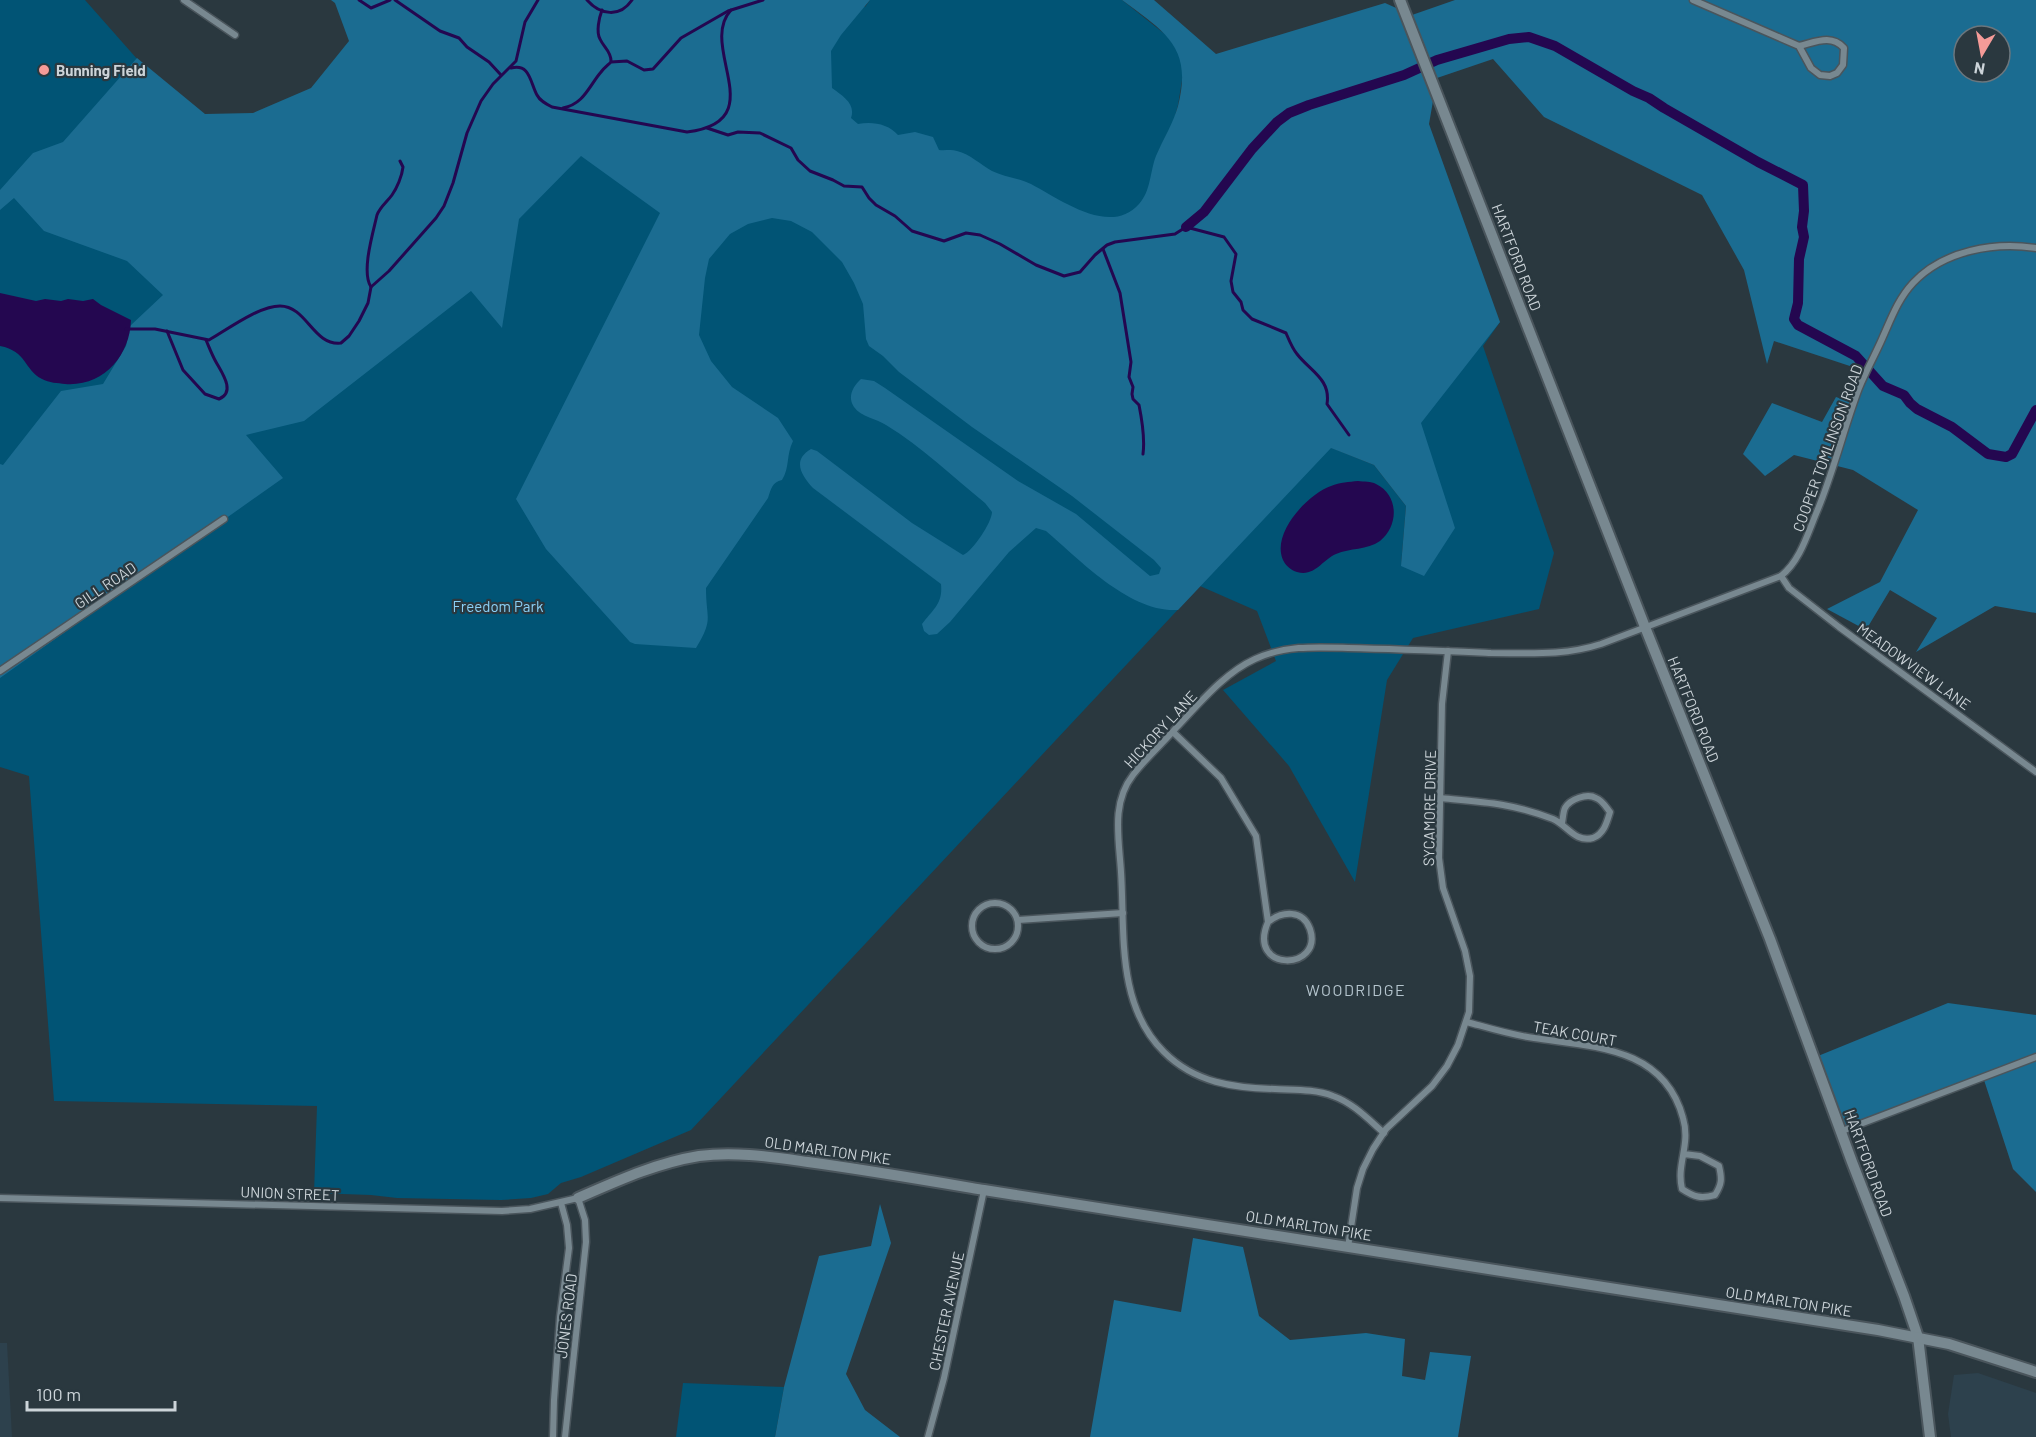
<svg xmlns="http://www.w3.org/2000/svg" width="2036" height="1437" font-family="Barlow,sans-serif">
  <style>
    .built { fill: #2d414d }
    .green { fill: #015475; fill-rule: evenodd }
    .forest { fill: #1b6c91; fill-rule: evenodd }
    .water { fill: #240750 }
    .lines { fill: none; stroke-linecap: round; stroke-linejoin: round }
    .stream { stroke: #240750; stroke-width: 3 }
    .canal { stroke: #240750; stroke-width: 10 }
    .minor-casing { stroke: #4a555c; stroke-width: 9 }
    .tertiary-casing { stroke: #4a555c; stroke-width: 14 }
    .minor { stroke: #788890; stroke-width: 6 }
    .tertiary { stroke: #788890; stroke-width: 10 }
    .poi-dot { fill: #f59b98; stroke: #2a383f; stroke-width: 2 }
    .labels { text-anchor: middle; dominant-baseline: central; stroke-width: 4.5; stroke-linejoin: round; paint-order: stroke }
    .poi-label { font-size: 15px; font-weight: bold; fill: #ccd4d9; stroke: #2a383f; text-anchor: start }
    .street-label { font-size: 15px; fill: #ccd4d9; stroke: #2a383f }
    .park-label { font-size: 15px; fill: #8bd1f7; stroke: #2a383f }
    .neighbourhood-label { font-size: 16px; letter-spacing: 1.5px; fill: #b4c4cd; stroke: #2a383f }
  </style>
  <rect width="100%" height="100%" fill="#2a383f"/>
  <g class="built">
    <polygon points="0,1343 7,1343 12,1437 0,1437"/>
    <polygon points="1978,1373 2036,1393 2036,1437 1951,1437 1948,1414 1954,1375"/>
  </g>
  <g class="green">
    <path d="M0 0H85L229 163 851 0 865 7 870 0H1122L1166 35 1178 50 1181 61 1183 74 1178 105 1174 120 1158 152 1500 322 1483 346 1554 553 1539 609 1413 638 1387 680 1355 882 1289 766 1223 690 1276 661 1257 611 1200 586 691 1130 581 1177 561 1183 548 1194 531 1198 501 1200 397 1198 371 1195 314 1193 317 1106 54 1101 29 776 0 767ZM1421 423 1401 566 1406 506 1374 465 1332 448Z"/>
    <polygon points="683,1383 784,1387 775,1437 676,1437"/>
  </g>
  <g class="forest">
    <path d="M331 0H870L841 35 831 51 832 88C843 96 856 104 851 118L858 124C872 121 889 124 898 135L915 132 933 137 939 150C945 151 951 149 957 151 970 154 981 165 992 171 1004 177 1019 178 1031 184 1060 199 1110 237 1139 204 1151 191 1150 171 1156 156 1163 139 1173 124 1178 106 1193 47 1165 32 1122 0H1154L1216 54 1385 3 1412 15 1455 0H2036V613L1995 606 1916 652 1937 618 1890 590 1866 630 1827 609 1880 582 1918 510 1853 470 1794 455 1765 476 1743 454 1772 403 1822 422 1836 397 1856 404 1868 372 1774 341 1767 364 1744 270 1702 195 1544 117 1493 59 1437 78 1429 124 1500 322 1421 423 1455 528 1424 576 1401 566 1406 506 1374 465 1331 448 1178 610C1130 613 1080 560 1046 531L1036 528 1009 552 950 622 937 634 929 635 924 631 922 624C933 609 943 604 941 584L813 488C801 475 792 460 811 449L817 451 912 523 963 555C973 551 992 522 992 512L985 503C953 477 922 447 886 425 877 419 861 417 854 407 847 397 853 386 861 379L874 381 885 388 1018 481 1076 514 1150 576 1159 574 1161 568 1154 560 1072 496 972 427 899 372 883 356 869 346 866 339 863 304 854 283 842 262 812 232 791 221 772 218 748 224 730 234 709 259 705 278 699 335 711 361 732 387 778 418 793 441C786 455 790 467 782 480 772 482 771 489 768 498L706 588C706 620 714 618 696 648L635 644 630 642 546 549 516 499 660 213 581 156 519 219 502 328 471 291 304 421 246 435 283 478 0 678V464L3 465 61 391 103 384 126 346 130 326 163 295 127 261 44 231 14 198 0 210V190L33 153 63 142 137 58 205 114 253 113 311 88 349 41 335 3ZM1964 36H2000V72H1964Z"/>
    <polygon points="1948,1003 2036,1015 2036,1192 2013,1169 1984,1080 1843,1126 1818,1056"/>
    <polygon points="880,1204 891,1243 846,1374 865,1410 900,1437 775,1437 784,1387 819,1256 871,1246"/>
    <polygon points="1193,1238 1243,1247 1259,1316 1290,1340 1366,1333 1405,1339 1402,1376 1425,1380 1430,1352 1471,1356 1458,1437 1090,1437 1114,1300 1181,1312"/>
  </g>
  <g class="water">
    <path d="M0 293 36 301 45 299 61 301 68 299 83 301 93 299 101 305 131 320C130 356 103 387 65 384 58 383 49 383 42 379 24 370 27 351 0 346Z"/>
    <path d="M1358 481C1364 482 1371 481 1376 484 1399 495 1399 526 1380 541 1367 550 1350 548 1336 554 1322 560 1315 577 1297 572 1291 570 1286 566 1283 560 1271 533 1308 494 1331 486 1340 482 1349 482 1358 481Z"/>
  </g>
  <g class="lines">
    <g class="stream">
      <polyline points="359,0 371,8 390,0"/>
      <polyline points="395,0 440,31 459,38 467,47 489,62 501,75"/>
      <path d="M587 0C600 15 620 18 632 0"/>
      <path d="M602 10C599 18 596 32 600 39 604 48 611 51 611 61"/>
      <path d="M511 68C530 63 530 82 537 95 540 101 546 104 552 107L687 132C774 121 697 47 731 10"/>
      <path d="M563 108C584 104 589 86 601 72 604 68 608 65 611 62L627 61 644 70 653 69 681 38 728 11 763 0"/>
      <path d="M707 128 728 135 738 132 760 133 791 148 798 160 810 171 833 180 844 186 862 187 869 198 876 205 895 216 912 231 944 241 966 233 980 235 1000 244 1036 265 1064 276 1080 272 1095 255 1107 245 1115 242 1175 234 1186 227 1224 237 1236 254 1231 281 1233 292 1241 302 1243 310 1252 319 1286 333C1289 340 1292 348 1297 354 1310 371 1331 379 1327 404L1349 435"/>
      <path d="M1103 249 1120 293 1131 362 1129 377 1133 387 1132 394 1133 399 1139 405C1142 420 1145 439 1143 454"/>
      <path d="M371 287C361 272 373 233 377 215 380 207 387 202 392 195 397 188 402 176 403 167L400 161"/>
      <path d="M126 329H155L209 340C228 329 259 306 280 306 307 306 313 346 341 343L349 336 359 321 368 303 371 287 389 271 436 218 444 206 453 183 467 133 481 101 493 84 516 61 525 22 538 0"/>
      <path d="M167 331 183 370 205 394 219 399C236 392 222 373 216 362 212 355 209 347 206 340"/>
    </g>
    <polyline class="canal" points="1186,227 1204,212 1252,149 1277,122 1289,113 1309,105 1404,75 1437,60 1509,39 1529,37 1555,46 1633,91 1649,98 1664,108 1758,162 1803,185 1804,211 1802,227 1804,237 1799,259 1798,303 1794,319 1798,325 1856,356 1883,386 1904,395 1910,403 1917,409 1952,427 1988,454 2006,457 2012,454 2036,410"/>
    <defs>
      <g id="minor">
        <polyline points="184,0 235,35"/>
        <path d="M1693 0 1799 46 1811 68 1820 75 1830 76 1837 73 1843 65 1844 48C1831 34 1816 42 1799 46"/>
        <polyline points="1781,576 1789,588 1839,627 2036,772"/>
        <polyline points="0,671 224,519"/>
        <path d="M1173 732 1221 778 1256 836 1268 922C1246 973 1324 971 1310 929 1303 909 1282 911 1268 922"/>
        <path d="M1439 798C1483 802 1512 803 1553 819 1567 825 1575 843 1593 838 1604 834 1607 822 1610 812 1606 807 1602 800 1596 798 1587 793 1570 799 1565 808 1563 812 1563 819 1562 823"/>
        <circle cx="995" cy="926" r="23"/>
        <polyline points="1018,920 1123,913"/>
        <path d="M1467 1022C1489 1028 1511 1035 1534 1038 1594 1047 1664 1047 1683 1118 1691 1145 1676 1164 1682 1189 1694 1197 1701 1199 1715 1195 1722 1184 1722 1179 1719 1166L1700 1156 1684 1154"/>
        <polyline points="1842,1131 2036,1057"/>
        <path d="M1384 1133C1368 1119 1353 1103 1333 1096 1315 1089 1294 1090 1275 1089 1234 1088 1195 1083 1164 1052 1116 1005 1125 932 1121 872 1119 839 1111 803 1133 775 1146 758 1162 744 1176 728 1199 704 1224 673 1255 659 1285 645 1317 647 1348 648 1396 649 1443 651 1491 653 1529 653 1564 656 1601 644L1781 576C1801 560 1808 532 1818 509 1834 470 1844 428 1859 388 1866 371 1875 355 1882 339 1891 319 1898 299 1913 283 1944 250 1994 242 2036 248"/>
        <polyline points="0,1198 502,1211 530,1209 578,1198 585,1220 586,1242 565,1437"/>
        <polyline points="1348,1247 1357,1188 1363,1169 1373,1149 1386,1129 1432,1086 1447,1066 1458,1045 1469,1012 1470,976 1465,951 1443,888 1439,858 1442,704 1448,651"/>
        <polyline points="553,1437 554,1400 560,1317 569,1248 567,1225 561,1203"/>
        <polyline points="928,1437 944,1378 984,1190"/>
      </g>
      <g id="tertiary">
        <polyline points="1400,0 1645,627 1770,939 1852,1162 1904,1296 1918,1337 1930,1437"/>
        <path d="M578 1198C617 1181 656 1163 699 1156 735 1151 772 1157 808 1162 867 1170 925 1180 984 1190L1878 1330 1949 1344 2036 1372"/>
      </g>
    </defs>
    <use href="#minor" class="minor-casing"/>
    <use href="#tertiary" class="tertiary-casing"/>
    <use href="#minor" class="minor"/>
    <use href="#tertiary" class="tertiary"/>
  </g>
  <circle class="poi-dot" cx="44" cy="70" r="6"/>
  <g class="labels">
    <g class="poi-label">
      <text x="56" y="70">Bunning Field</text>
    </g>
    <g class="street-label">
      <text transform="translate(1517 257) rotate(69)">HARTFORD ROAD</text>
      <text transform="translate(1827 448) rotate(-70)">COOPER TOMLINSON ROAD</text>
      <text transform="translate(105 585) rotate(-34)">GILL ROAD</text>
      <text transform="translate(1914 666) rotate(36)">MEADOWVIEW LANE</text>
      <text transform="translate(1694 709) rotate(68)">HARTFORD ROAD</text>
      <text transform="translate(1160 729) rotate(-47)">HICKORY LANE</text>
      <text transform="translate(1429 808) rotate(-89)">SYCAMORE DRIVE</text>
      <text transform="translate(1575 1033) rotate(10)">TEAK COURT</text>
      <text transform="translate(828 1150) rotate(8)">OLD MARLTON PIKE</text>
      <text transform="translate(1869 1163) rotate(70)">HARTFORD ROAD</text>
      <text transform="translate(290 1193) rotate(2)">UNION STREET</text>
      <text transform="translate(1309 1225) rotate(9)">OLD MARLTON PIKE</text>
      <text transform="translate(1789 1301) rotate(9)">OLD MARLTON PIKE</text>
      <text transform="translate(946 1311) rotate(-78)">CHESTER AVENUE</text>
      <text transform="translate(566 1316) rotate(-83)">JONES ROAD</text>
    </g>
    <g class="park-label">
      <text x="498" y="606">Freedom Park</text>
    </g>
    <g class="neighbourhood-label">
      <text x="1356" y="989">WOODRIDGE</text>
    </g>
  </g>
  <g transform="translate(1982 54) rotate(190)"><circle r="28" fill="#2a383f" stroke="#6b767d" stroke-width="1.5"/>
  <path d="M0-4.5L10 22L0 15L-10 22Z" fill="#f59b98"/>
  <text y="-9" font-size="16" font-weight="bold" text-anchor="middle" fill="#ccd4d9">N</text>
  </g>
  <path d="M27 1401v9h148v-9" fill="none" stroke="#ccd4d9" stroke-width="3"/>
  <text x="36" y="1401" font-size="18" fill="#ccd4d9" stroke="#2a383f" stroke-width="4.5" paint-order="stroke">100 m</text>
</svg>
